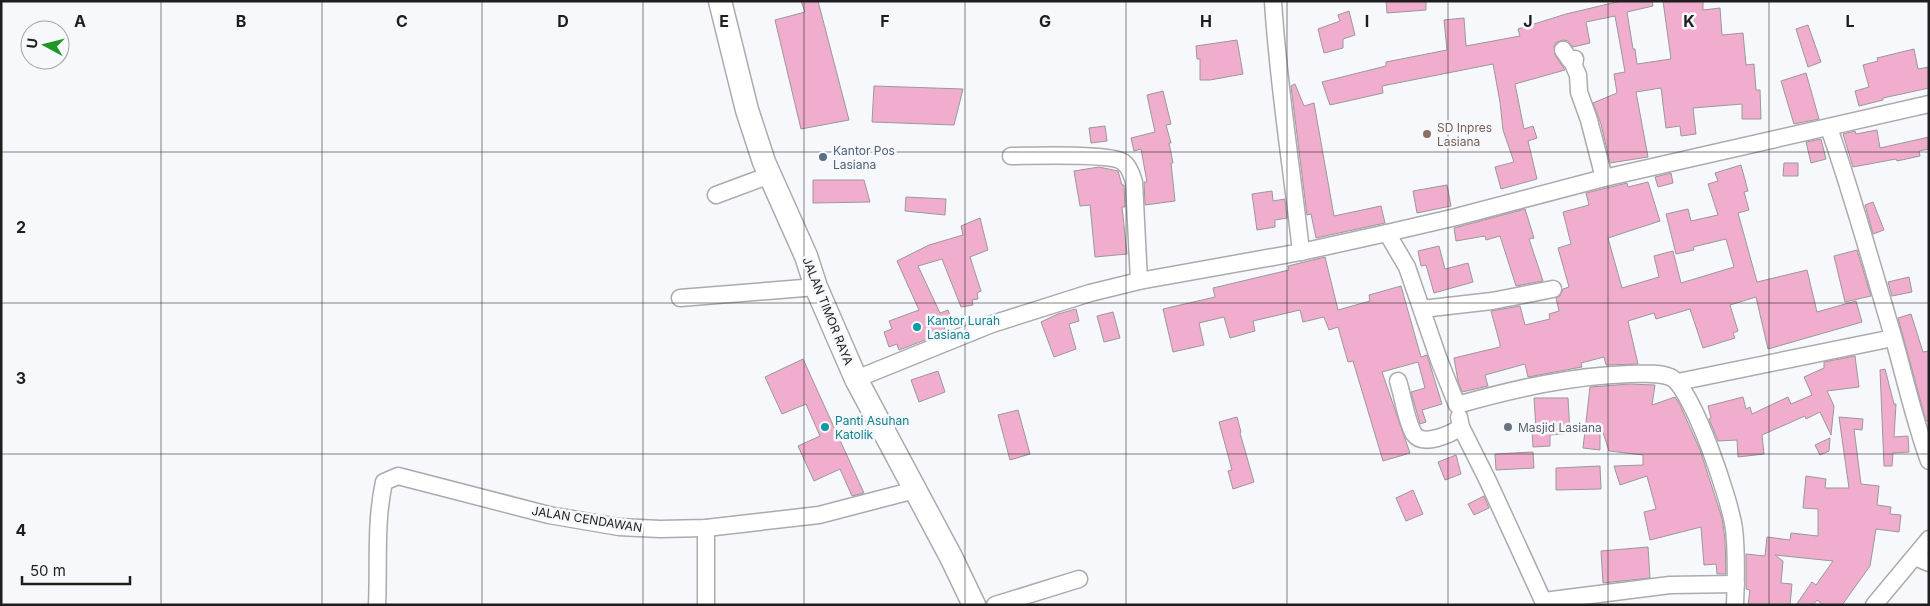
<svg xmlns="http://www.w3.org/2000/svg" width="1930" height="606" font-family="Inter,sans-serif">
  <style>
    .building { fill: #f0adcd; stroke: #9b9899 }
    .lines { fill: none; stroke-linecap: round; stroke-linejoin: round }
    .minor-casing { stroke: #ababae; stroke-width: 19 }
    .highway-casing { stroke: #ababae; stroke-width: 25 }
    .minor { stroke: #fff; stroke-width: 16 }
    .highway { stroke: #fff; stroke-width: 22 }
    .grid { fill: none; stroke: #1e1e1f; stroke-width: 1; stroke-opacity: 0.55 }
    .education-dot { fill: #8d6e63; stroke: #f7f8fb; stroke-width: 2 }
    .service-dot { fill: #5c6f8a; stroke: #f7f8fb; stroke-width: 2 }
    .culture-dot { fill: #0f9aa8; stroke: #f7f8fb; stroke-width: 2 }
    .worship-dot { fill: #6b7280; stroke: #f7f8fb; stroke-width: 2 }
    .labels { text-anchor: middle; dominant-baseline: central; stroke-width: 5; stroke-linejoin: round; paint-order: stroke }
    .education-label { font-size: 12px; fill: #785e54; stroke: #f7f8fb; text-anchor: start }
    .service-label { font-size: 12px; fill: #4e5e75; stroke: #f7f8fb; text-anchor: start }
    .street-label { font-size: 12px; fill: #1e1e1f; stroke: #f7f8fb }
    .culture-label { font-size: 12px; fill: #0d838f; stroke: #f7f8fb; text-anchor: start }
    .worship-label { font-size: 12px; fill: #5b616d; stroke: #f7f8fb; text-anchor: start }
    .grid-label { font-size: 16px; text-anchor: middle; font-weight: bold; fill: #1e1e1f; stroke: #f7f8fb; stroke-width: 5; stroke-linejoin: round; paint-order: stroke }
  </style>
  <rect width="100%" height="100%" fill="#f7f8fb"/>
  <g class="building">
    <polygon points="801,1 818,1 849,120 801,129 775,20 805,12"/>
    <polygon points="1386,1 1426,1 1426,10 1387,13"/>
    <polygon points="1621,1 1652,1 1653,6 1627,12 1633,49 1635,49 1637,64 1671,59 1663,1 1703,1 1703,10 1720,8 1722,35 1743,33 1746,65 1754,64 1756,90 1760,90 1761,119 1742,119 1742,104 1693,108 1696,134 1681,136 1680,126 1666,128 1661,88 1636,92 1648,157 1610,163 1601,124 1593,103 1617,93 1614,74 1625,72 1621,49 1615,16 1586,22 1590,43 1573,47 1568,41 1563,40 1557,42 1554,46 1555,55 1565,70 1515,84 1524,129 1533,126 1537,138 1528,141 1537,179 1501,189 1495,167 1514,162 1503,130 1500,102 1493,64 1382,86 1383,93 1330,105 1322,82 1386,66 1386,62 1447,50 1444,20 1464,18 1466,46 1520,36 1518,29 1566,14"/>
    <polygon points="1349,11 1355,35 1343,39 1343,48 1324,53 1318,29 1340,21 1338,15"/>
    <polygon points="1808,25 1821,62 1808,67 1796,29"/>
    <polygon points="1237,40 1243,74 1210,80 1200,80 1200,59 1197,59 1196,46"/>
    <polygon points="1914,49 1918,69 1929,67 1929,88 1883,98 1883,100 1859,106 1855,91 1869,87 1863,65 1878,61 1877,58"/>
    <polygon points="1806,73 1819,119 1794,124 1781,81"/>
    <polygon points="1295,84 1304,106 1314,103 1334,216 1381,206 1385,223 1316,238 1311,214 1307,215 1291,86"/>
    <polygon points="874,86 963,89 954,125 872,122"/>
    <polygon points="1163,91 1171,124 1166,125 1171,143 1169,143 1173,163 1171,163 1175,201 1145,205 1144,182 1147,182 1141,149 1134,151 1131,138 1155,132 1147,95"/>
    <polygon points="1105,126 1107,141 1091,143 1089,128"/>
    <polygon points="1877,130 1880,148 1929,137 1929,149 1919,151 1920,156 1897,161 1896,159 1853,167 1843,134 1855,131 1856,134"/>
    <polygon points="1821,139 1826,159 1811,163 1806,142"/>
    <polygon points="1784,163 1798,163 1798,176 1783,176"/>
    <polygon points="1741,165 1748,191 1744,192 1749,210 1738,213 1757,282 1807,270 1817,312 1856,301 1862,322 1768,349 1756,297 1730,305 1738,331 1733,333 1735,338 1703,348 1690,309 1656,319 1654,313 1628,321 1638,364 1606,365 1604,357 1581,363 1582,367 1528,377 1525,364 1485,375 1488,386 1462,392 1458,381 1454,358 1500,347 1500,344 1491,311 1520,306 1525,325 1550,319 1549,314 1559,311 1556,298 1560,296 1563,289 1569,287 1558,248 1571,244 1563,212 1589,205 1586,193 1627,183 1628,187 1648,182 1660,221 1608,238 1622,288 1659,277 1654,256 1673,251 1681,283 1734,267 1726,239 1693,247 1694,250 1676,254 1666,214 1688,209 1691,221 1718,215 1708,184 1718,181 1715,173"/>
    <polygon points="1099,167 1118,171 1122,185 1124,185 1125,207 1122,207 1127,254 1095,257 1090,205 1080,206 1074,171"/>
    <polygon points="1671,173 1673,183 1658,187 1655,177"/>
    <polygon points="813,180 864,180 870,202 813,203"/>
    <polygon points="1447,185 1451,206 1417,213 1413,191"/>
    <polygon points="1272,191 1273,201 1285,199 1287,218 1275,220 1275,227 1257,230 1252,194"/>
    <polygon points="906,197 946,199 945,215 905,211"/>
    <polygon points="1873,202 1884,230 1873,234 1865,205"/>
    <polygon points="1525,209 1534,238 1529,239 1543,281 1516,286 1500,236 1486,240 1485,236 1456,241 1454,228"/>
    <polygon points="980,218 988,250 970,257 981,291 977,293 978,299 972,300 973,305 961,307 942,259 918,266 940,313 948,310 952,321 943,324 946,332 899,350 897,344 889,347 884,332 892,329 889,321 919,310 897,261 929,245 963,235 961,226"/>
    <polygon points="1439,246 1445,269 1468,263 1473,282 1434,293 1426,265 1421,266 1418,251"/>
    <polygon points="1857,250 1871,296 1845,302 1834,256"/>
    <polygon points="1325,257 1338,310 1370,301 1369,295 1401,286 1421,357 1427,355 1442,404 1422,410 1426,422 1420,424 1411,392 1425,388 1418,362 1382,372 1410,453 1383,461 1353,361 1348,362 1338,327 1329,330 1324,317 1303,322 1300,310 1253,321 1255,331 1230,338 1224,317 1199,323 1204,345 1173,352 1163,309 1215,297 1213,288 1289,270 1288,266"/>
    <polygon points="1909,277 1912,292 1892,296 1888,282"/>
    <polygon points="1076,309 1079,321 1069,324 1076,349 1054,357 1041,322 1058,314"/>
    <polygon points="1113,312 1120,338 1104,342 1097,316"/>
    <polygon points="1911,314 1923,352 1929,351 1929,421 1926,421 1898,318"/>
    <polygon points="1855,356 1859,387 1827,391 1834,406 1831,435 1820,412 1806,419 1805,416 1762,435 1764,454 1738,457 1737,440 1718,441 1709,419 1711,418 1708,406 1743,397 1746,409 1750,407 1752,414 1788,397 1791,404 1812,395 1804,377 1824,368 1824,362"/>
    <polygon points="803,359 864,493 852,496 840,469 814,481 798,446 820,436 806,404 782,414 765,377"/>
    <polygon points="1885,369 1894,404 1896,404 1894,437 1908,436 1909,452 1893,453 1892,466 1884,466 1880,370"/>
    <polygon points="938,371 945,392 919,402 911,380"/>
    <polygon points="1629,384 1655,385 1652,405 1675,397 1680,405 1700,450 1722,518 1725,539 1726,574 1717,574 1716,564 1704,565 1701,527 1650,540 1644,512 1656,509 1647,476 1620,485 1614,466 1643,465 1643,455 1609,451 1600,423 1600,450 1583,448 1590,387"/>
    <polygon points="1534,398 1568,398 1570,433 1550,435 1550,446 1533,447 1532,430 1536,430"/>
    <polygon points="1018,410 1030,454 1010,460 998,415"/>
    <polygon points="1237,417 1241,432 1240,433 1254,482 1233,489 1228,471 1232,470 1219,422"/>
    <polygon points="1839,417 1863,419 1862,430 1854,429 1861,484 1879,486 1877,505 1891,507 1890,514 1901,515 1899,532 1876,529 1870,566 1842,605 1823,605 1817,600 1813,605 1796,605 1812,582 1816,585 1833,561 1775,555 1783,561 1781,583 1792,584 1790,605 1748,605 1750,590 1746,589 1746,554 1765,556 1767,537 1790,540 1791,533 1818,536 1818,509 1803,508 1806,476 1826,479 1825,488 1849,488"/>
    <polygon points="1830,438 1829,451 1820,455 1815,445"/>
    <polygon points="1533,452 1534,468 1496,470 1495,454"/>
    <polygon points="1456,455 1461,474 1445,480 1438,462"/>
    <polygon points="1600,466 1601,489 1556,490 1556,468"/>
    <polygon points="1413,490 1423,514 1406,521 1396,498"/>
    <polygon points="1484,496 1489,508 1474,515 1468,504"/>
    <polygon points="1648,547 1650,578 1603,583 1601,551"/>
  </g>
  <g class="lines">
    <defs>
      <g id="minor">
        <path d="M1273 1C1278 85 1292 168 1301 252"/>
        <polyline points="1563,50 1570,60 1575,59 1574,66 1578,75 1579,92 1589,120 1604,178"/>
        <path d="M1829 128C1853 196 1872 266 1893 336 1905 378 1914 420 1929 461"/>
        <path d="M1011 156C1029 156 1112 153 1123 162 1129 166 1132 175 1134 182L1139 281"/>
        <polyline points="716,195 770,175"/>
        <path d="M1387 233 1407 267 1439 360 1457 405C1514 389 1570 376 1629 374 1642 374 1658 372 1670 377 1692 385 1731 503 1734 529 1737 554 1736 580 1735 605"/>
        <polyline points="680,298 816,287"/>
        <polyline points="1422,309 1492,301 1553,289"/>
        <polyline points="856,379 992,324 1090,293 1139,281 1301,252 1387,233 1456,217 1604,178 1929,104"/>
        <path d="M1398 381C1403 396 1406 421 1414 434 1423 447 1451 434 1461 427L1459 417"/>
        <polyline points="1678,382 1893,338"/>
        <polyline points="1461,427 1488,481 1545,605"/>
        <polyline points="706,528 706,605"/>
        <polyline points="1915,557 1929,563"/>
        <polyline points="1544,601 1670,585 1736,584"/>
        <path d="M377 605C379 564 375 523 384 482L398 476 549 515 619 527 660 529 706 528 819 515 915 490"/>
        <polyline points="995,605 1079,579"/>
        <polyline points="1874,605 1929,539"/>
      </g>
      <polyline id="highway" points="720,1 747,110 764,162 806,256 816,287 856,379 951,557 974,605"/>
    </defs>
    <use href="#minor" class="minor-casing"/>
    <use href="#highway" class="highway-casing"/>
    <use href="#minor" class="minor"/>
    <use href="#highway" class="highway"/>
  </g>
  <path class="grid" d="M161 1V605M322 1V605M482 1V605M643 1V605M804 1V605M965 1V605M1126 1V605M1287 1V605M1448 1V605M1608 1V605M1769 1V605M1 152H1929M1 303H1929M1 454H1929"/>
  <circle class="education-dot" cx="1427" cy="134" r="5"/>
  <circle class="service-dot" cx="823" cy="157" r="5"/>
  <g class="culture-dot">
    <circle cx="917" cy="327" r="5"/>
    <circle cx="825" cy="427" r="5"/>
  </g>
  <circle class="worship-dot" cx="1508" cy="427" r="5"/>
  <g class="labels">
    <g class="education-label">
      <text x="1437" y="127">SD Inpres<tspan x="1437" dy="14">Lasiana</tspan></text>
    </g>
    <g class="service-label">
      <text x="833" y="150">Kantor Pos<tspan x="833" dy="14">Lasiana</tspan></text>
    </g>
    <g class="street-label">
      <text transform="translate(828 311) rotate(68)">JALAN TIMOR RAYA</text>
      <text transform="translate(587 519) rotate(9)">JALAN CENDAWAN</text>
    </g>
    <g class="culture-label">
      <text x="927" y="320">Kantor Lurah<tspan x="927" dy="14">Lasiana</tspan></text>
      <text x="835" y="420">Panti Asuhan<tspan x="835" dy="14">Katolik</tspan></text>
    </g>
    <g class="worship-label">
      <text x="1518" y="427">Masjid Lasiana</text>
    </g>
  </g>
  <g class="grid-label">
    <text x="80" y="27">A</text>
    <text x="241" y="27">B</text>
    <text x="402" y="27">C</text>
    <text x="563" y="27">D</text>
    <text x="724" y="27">E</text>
    <text x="885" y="27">F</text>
    <text x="1045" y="27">G</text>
    <text x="1206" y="27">H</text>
    <text x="1367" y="27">I</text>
    <text x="1528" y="27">J</text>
    <text x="1689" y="27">K</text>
    <text x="1850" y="27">L</text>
    <text x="21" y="233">2</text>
    <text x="21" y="384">3</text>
    <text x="21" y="536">4</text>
  </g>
  <rect width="1930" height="606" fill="none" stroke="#1e1e1f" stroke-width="5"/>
  <g transform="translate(45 45) rotate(277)"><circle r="24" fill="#f7f8fb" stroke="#a0a1a3"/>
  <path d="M0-4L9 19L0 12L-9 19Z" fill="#209626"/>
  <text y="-8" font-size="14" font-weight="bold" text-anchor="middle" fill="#1e1e1f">U</text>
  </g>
  <path d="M22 576v8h108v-8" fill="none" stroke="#1e1e1f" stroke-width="2.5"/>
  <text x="30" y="576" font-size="15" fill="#1e1e1f" stroke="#f7f8fb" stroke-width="4" paint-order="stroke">50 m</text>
</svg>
